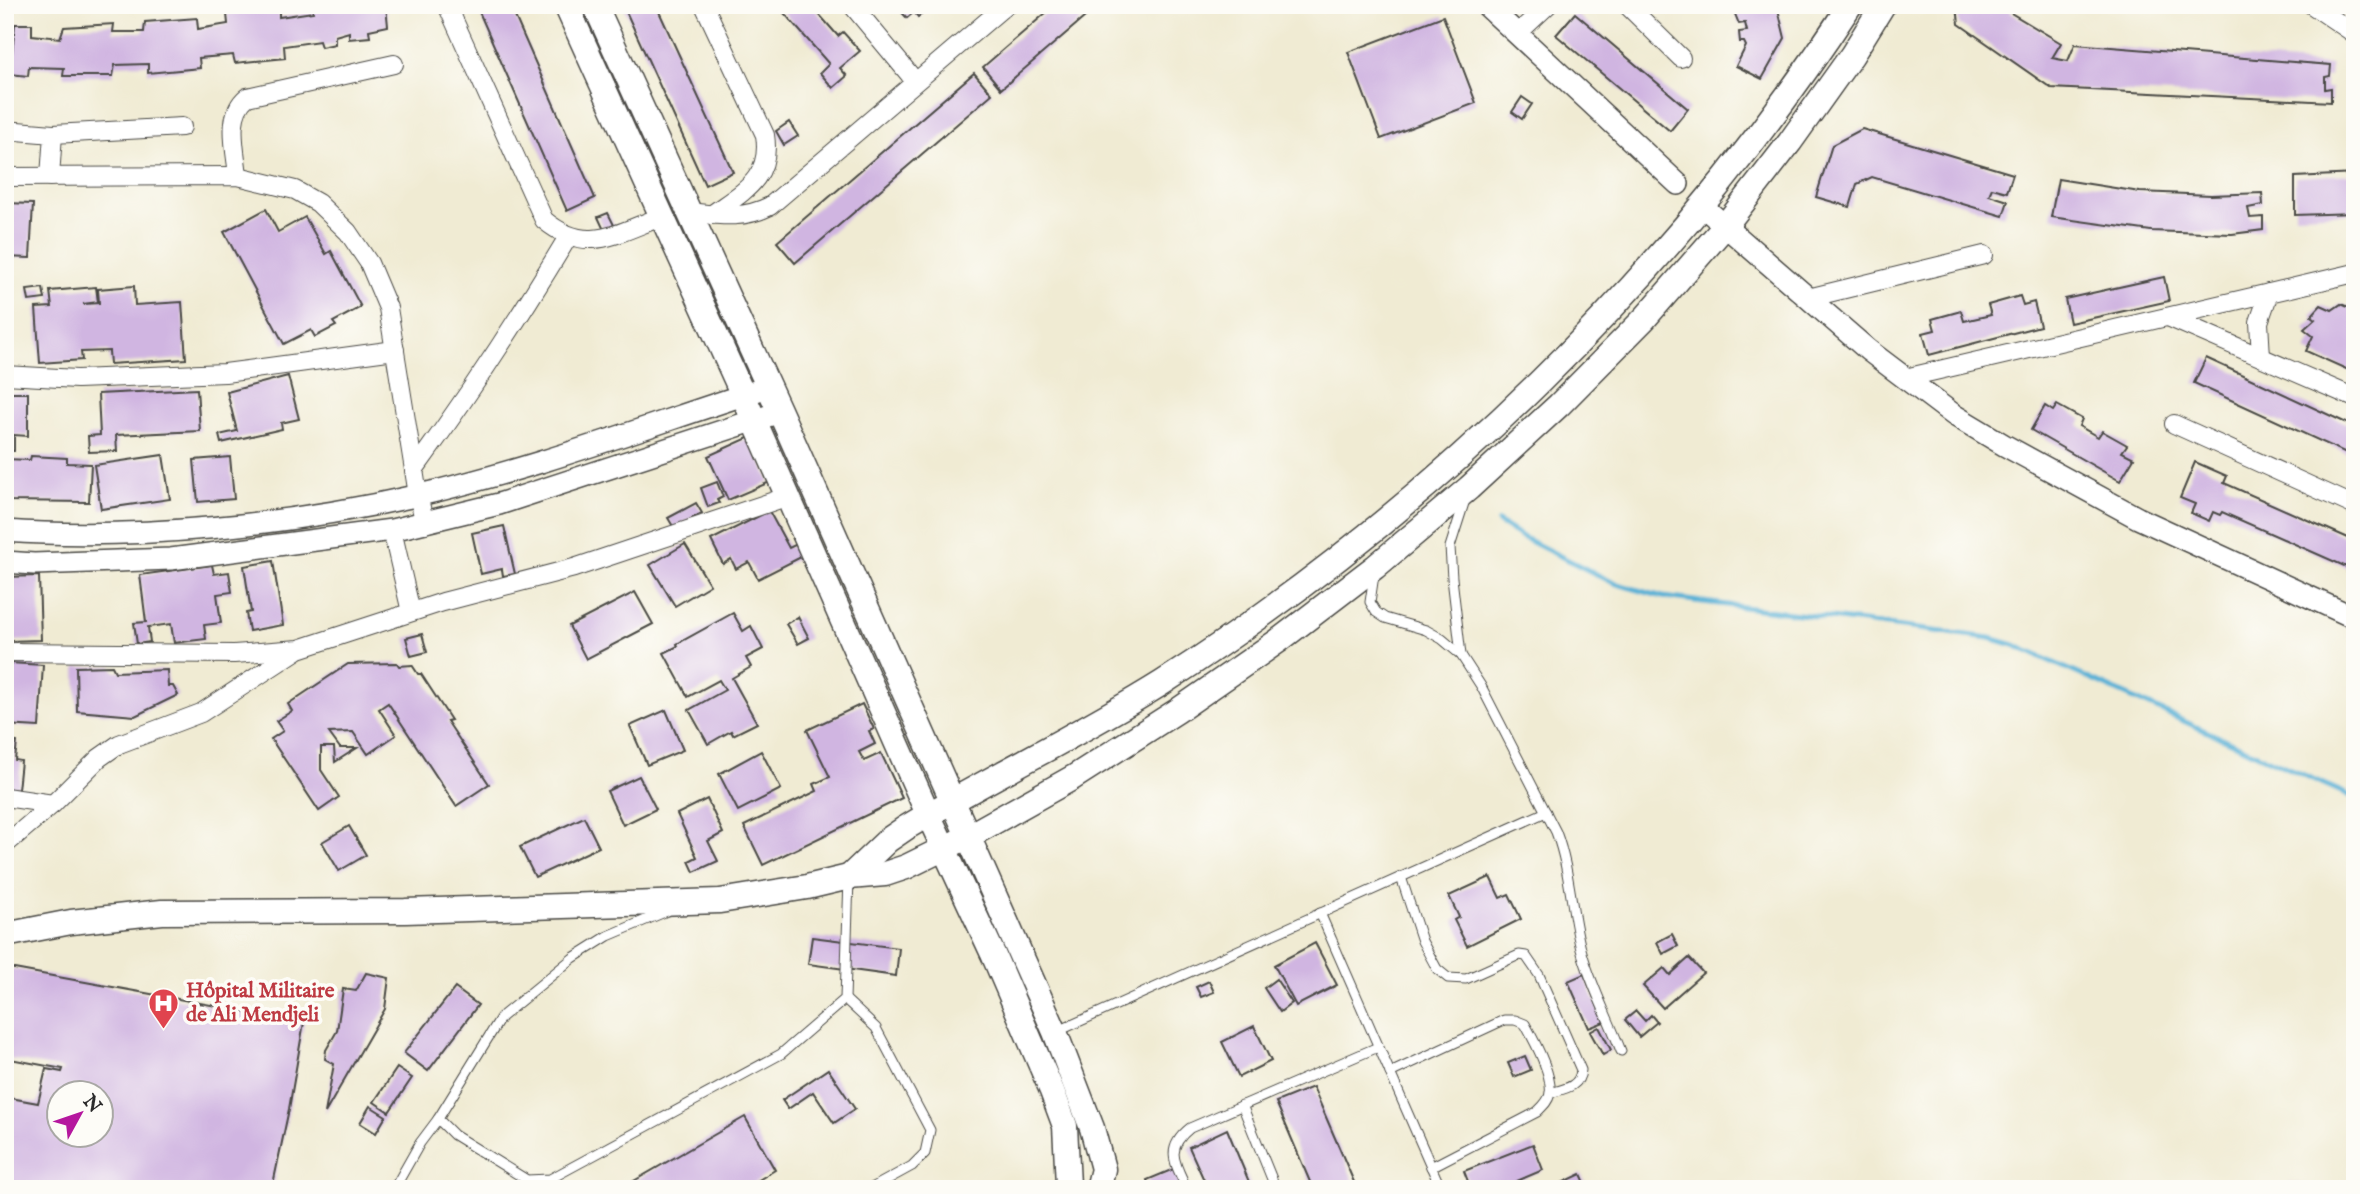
<svg xmlns="http://www.w3.org/2000/svg" width="2360" height="1194" font-family="'IM FELL English',serif">
  <style>
    .lines { fill: none; stroke-linecap: round; stroke-linejoin: round }
    .stream { stroke: #59b1d6; stroke-width: 5 }
    .building { fill: #d0b5e1; fill-rule: evenodd }
    .service-casing { stroke: #494844; stroke-width: 11 }
    .minor-casing { stroke: #494844; stroke-width: 20 }
    .tertiary-casing { stroke: #494844; stroke-width: 24 }
    .secondary-casing { stroke: #494844; stroke-width: 27 }
    .service { stroke: #fff; stroke-width: 9 }
    .minor { stroke: #fff; stroke-width: 18 }
    .tertiary { stroke: #fff; stroke-width: 21 }
    .secondary { stroke: #fff; stroke-width: 24 }
    .labels { text-anchor: middle; dominant-baseline: central; stroke-width: 7; stroke-linejoin: round; paint-order: stroke }
    .health-label { font-size: 21px; font-weight: bold; fill: #be3a42; stroke: #fdfcf7; text-anchor: start }
  </style>
  <rect width="100%" height="100%" fill="#fdfcf7"/>
  <filter id="ink" filterUnits="userSpaceOnUse"><feTurbulence type="fractalNoise" baseFrequency=".0143" numOctaves="2"/><feDisplacementMap in="SourceGraphic" scale="14" xChannelSelector="R" yChannelSelector="G"/><feConvolveMatrix kernelMatrix="1 2 1 2 8 2 1 2 1" color-interpolation-filters="sRGB"/></filter>
  <filter id="wash" filterUnits="userSpaceOnUse"><feTurbulence type="fractalNoise" baseFrequency=".00686" numOctaves="4" result="noise"/><feDisplacementMap in="SourceGraphic" scale="28" xChannelSelector="R" yChannelSelector="G"/><feGaussianBlur stdDeviation="1.57" result="paint"/><feColorMatrix in="noise" values="0 0 0 0 0 0 0 0 0 0 0 0 0 0 0 0 0 1.4 0 .05"/><feComposite in="paint" operator="in"/></filter>
  <g filter="url(#wash)">
    <rect width="100%" height="100%" fill="#f0ebd3"/>
    <g class="lines">
      <polyline class="stream" points="1498,522 1524,538 1614,583 1663,597 1990,638 2014,645 2355,798"/>
    </g>
    <g id="blocks">
      <g class="building">
        <polygon points="312,5 386,6 388,26 369,30 370,37 349,39 349,32 335,36 335,44 321,47 319,41 284,46 285,58 235,63 233,55 199,58 200,68 148,73 148,64 115,65 113,76 63,76 64,68 29,67 28,76 10,74 15,24 32,24 32,35 60,38 64,27 114,24 113,32 144,32 145,22 197,18 198,29 228,24 227,14 279,7 279,17 313,12"/>
        <polygon points="476,5 510,5 595,198 567,211"/>
        <polygon points="623,5 656,5 733,172 705,185"/>
        <polygon points="777,5 811,5 838,36 843,32 860,51 840,68 847,76 833,88 820,73 829,64"/>
        <polygon points="895,5 931,5 918,17 914,12 907,18"/>
        <polygon points="1055,5 1099,5 1001,89 983,67"/>
        <polygon points="1733,5 1777,5 1785,38 1762,79 1736,66 1746,46 1744,42 1740,42 1739,32 1747,31 1745,23 1739,24 1735,14 1738,11"/>
        <polygon points="1957,5 2007,5 2011,13 2061,43 2052,58 2068,61 2075,44 2331,65 2330,76 2325,77 2325,89 2331,88 2331,102 2051,88 1959,24"/>
        <polygon points="1575,13 1688,109 1670,131 1556,35"/>
        <polygon points="1443,16 1476,103 1381,139 1348,52"/>
        <polygon points="974,73 992,94 795,263 777,242"/>
        <polygon points="1522,97 1532,104 1522,119 1512,112"/>
        <polygon points="789,122 798,136 784,145 776,131"/>
        <polygon points="1862,129 2013,174 2007,192 1992,188 1989,195 2008,201 2003,216 1872,177 1857,184 1850,207 1816,197 1832,145"/>
        <polygon points="2355,174 2355,213 2295,215 2295,177"/>
        <polygon points="2058,179 2140,192 2211,195 2262,193 2263,205 2248,208 2250,218 2263,217 2263,230 2232,234 2151,231 2051,217"/>
        <polygon points="5,203 33,204 30,258 5,257"/>
        <polygon points="266,209 278,232 305,217 326,254 331,251 361,307 333,322 336,326 315,337 311,330 284,344 224,232"/>
        <polygon points="608,213 614,225 604,230 598,217"/>
        <polygon points="2164,277 2169,301 2070,323 2065,299"/>
        <polygon points="134,286 135,305 182,302 186,359 110,364 109,351 81,352 82,360 40,363 36,308 52,307 50,291 96,287 98,302 83,304 99,303 98,289"/>
        <polygon points="43,288 45,299 29,301 27,290"/>
        <polygon points="2020,296 2023,305 2034,302 2040,326 1929,355 1923,333 1935,330 1932,319 1961,311 1964,321 1991,315 1988,305"/>
        <polygon points="2341,304 2355,310 2355,373 2306,351 2313,336 2304,329 2315,319 2311,316 2321,305 2332,310"/>
        <polygon points="2206,358 2355,427 2355,457 2194,383"/>
        <polygon points="288,376 299,419 281,423 282,429 221,443 219,435 237,431 227,392"/>
        <polygon points="197,389 200,431 116,435 117,451 89,452 88,436 100,435 98,394"/>
        <polygon points="5,393 28,393 28,436 14,435 14,451 5,451"/>
        <polygon points="2057,405 2082,419 2079,426 2098,437 2102,431 2127,445 2122,452 2134,458 2120,481 2031,430 2045,406 2053,411"/>
        <polygon points="750,437 770,482 728,500 708,456"/>
        <polygon points="163,455 170,499 101,509 94,465"/>
        <polygon points="31,456 67,458 67,463 91,464 89,502 5,501 5,459 30,460"/>
        <polygon points="230,457 234,499 198,502 194,460"/>
        <polygon points="2195,462 2227,476 2224,483 2355,541 2355,575 2347,572 2349,568 2222,512 2220,515 2213,512 2209,521 2191,513 2195,504 2180,498"/>
        <polygon points="717,482 723,497 717,500 719,503 708,507 701,488"/>
        <polygon points="696,503 702,513 674,528 668,518"/>
        <polygon points="769,511 789,548 801,542 807,554 758,579 749,562 736,569 731,559 723,564 711,540"/>
        <polygon points="504,526 515,574 503,576 502,569 481,574 472,533"/>
        <polygon points="685,544 710,585 675,606 650,565"/>
        <polygon points="273,561 283,625 249,631 246,613 251,612 244,566"/>
        <polygon points="212,565 214,574 229,572 232,592 217,594 221,623 204,625 206,639 174,643 171,624 148,627 150,642 137,644 134,623 146,622 140,575"/>
        <polygon points="39,576 41,640 6,641 5,577"/>
        <polygon points="635,592 653,624 586,659 569,626"/>
        <polygon points="733,613 743,631 751,626 763,649 746,658 751,667 732,678 757,723 733,735 731,731 708,744 689,710 725,690 719,680 688,697 664,653 678,646 677,644"/>
        <polygon points="798,617 809,638 798,644 786,624"/>
        <polygon points="422,634 427,652 411,656 406,638"/>
        <polygon points="9,663 43,665 39,727 5,725"/>
        <polygon points="397,663 399,666 412,665 418,674 421,674 451,720 447,721 489,784 456,806 388,703 379,709 396,735 368,754 353,732 329,733 340,748 357,748 335,762 334,747 321,747 321,770 339,797 319,811 271,739 283,731 276,721 292,711 288,704 348,664"/>
        <polygon points="112,666 115,672 167,670 168,686 173,686 178,695 135,716 77,711 76,667"/>
        <polygon points="862,704 874,729 869,731 875,744 859,752 864,761 881,753 902,798 763,865 744,826 817,791 814,784 830,777 807,730"/>
        <polygon points="666,710 683,750 647,765 630,726"/>
        <polygon points="5,740 17,742 15,760 21,761 18,790 5,788"/>
        <polygon points="761,751 781,789 738,811 719,774"/>
        <polygon points="639,776 656,809 623,825 607,791"/>
        <polygon points="707,799 723,833 708,841 718,861 694,872 689,861 697,857 677,814"/>
        <polygon points="584,817 599,847 535,877 520,847"/>
        <polygon points="349,826 366,855 339,871 322,842"/>
        <polygon points="1490,877 1500,898 1509,894 1521,919 1467,946 1454,920 1459,917 1449,896"/>
        <polygon points="1672,934 1678,946 1663,954 1657,942"/>
        <polygon points="812,937 899,948 896,976 808,964"/>
        <polygon points="1315,943 1337,985 1296,1006 1274,965"/>
        <polygon points="1689,958 1703,973 1663,1008 1643,986 1664,968 1670,975"/>
        <path d="M9 968 304 1022 289 1109 272 1189H5V1097L38 1103 46 1069 62 1072 63 1069 5 1058V986ZM60 1092H102V1134H60Z"/>
        <polygon points="366,973 389,978 385,1009 325,1113 334,1064 325,1059 326,1050 337,1031 343,989 356,991"/>
        <polygon points="1584,974 1604,1022 1589,1028 1568,981"/>
        <polygon points="1276,979 1292,1003 1280,1012 1264,988"/>
        <polygon points="1209,981 1214,992 1201,997 1196,987"/>
        <polygon points="455,988 478,1005 428,1071 404,1053"/>
        <polygon points="1636,1011 1645,1021 1651,1015 1657,1022 1639,1037 1625,1020"/>
        <polygon points="1254,1026 1271,1061 1239,1077 1222,1042"/>
        <polygon points="1599,1027 1611,1050 1603,1055 1590,1032"/>
        <polygon points="1525,1056 1531,1070 1514,1077 1508,1063"/>
        <polygon points="397,1068 412,1078 389,1112 374,1102"/>
        <polygon points="828,1069 855,1109 834,1123 813,1092 788,1109 782,1100"/>
        <polygon points="1313,1087 1357,1189 1313,1189 1276,1102"/>
        <polygon points="370,1106 386,1116 376,1133 360,1123"/>
        <polygon points="745,1117 775,1170 744,1189 620,1189"/>
        <polygon points="1227,1129 1252,1189 1208,1189 1189,1147"/>
        <polygon points="1533,1144 1543,1170 1498,1189 1471,1189 1464,1171"/>
        <polygon points="1176,1168 1185,1189 1150,1189 1147,1180"/>
        <polygon points="1581,1174 1588,1189 1549,1189"/>
        <polygon points="2289,1182 2322,1187 2322,1189 2288,1189"/>
      </g>
    </g>
  </g>
  <g filter="url(#ink)">
    <use href="#blocks" fill-opacity="0" stroke="#494844" stroke-width="2"/>
    <g class="lines">
      <defs>
        <g id="service">
          <path d="M1374 575 1370 602 1376 612 1385 618 1426 630 1442 639 1461 655 1481 686 1556 832C1570 869 1571 911 1581 949 1590 983 1608 1017 1621 1051"/>
          <polyline points="1461,655 1452,578 1450,547 1465,500"/>
          <path d="M1401 877 1422 941 1437 969 1448 978 1466 979 1519 955 1526 956 1539 975 1581 1070C1580 1087 1564 1089 1550 1093"/>
          <polyline points="667,911 608,936 573,958 501,1017 438,1119 454,1135 527,1180 550,1179 781,1054 845,999 849,878"/>
          <polyline points="1320,913 1441,1189"/>
          <polyline points="845,999 876,1028 930,1130 925,1153 912,1166 870,1189"/>
          <polyline points="1056,1032 1546,812"/>
          <path d="M1390 1073 1504 1020H1515L1525 1024C1534 1040 1553 1075 1550 1094 1548 1102 1543 1106 1537 1112L1431 1167"/>
          <polyline points="1242,1105 1276,1189"/>
          <polyline points="394,1189 420,1143 438,1119"/>
          <path d="M1187 1189C1175 1163 1164 1149 1190 1128L1378 1047"/>
        </g>
        <g id="minor">
          <path d="M447 5 544 220C587 256 616 233 661 217"/>
          <path d="M704 5 765 135C772 179 742 192 711 215"/>
          <polyline points="852,5 915,81"/>
          <polyline points="1627,5 1681,58"/>
          <polyline points="2312,5 2355,34"/>
          <polyline points="1517,34 1548,5"/>
          <polyline points="5,130 53,134 50,177"/>
          <polyline points="53,134 182,127"/>
          <path d="M238 176C236 151 225 115 247 97L394 64"/>
          <polyline points="5,177 238,176 295,190 318,203 348,232 369,263 388,308 418,495 425,524"/>
          <path d="M688 212C717 215 743 220 770 206L1006 5"/>
          <polyline points="1808,298 1984,255"/>
          <polyline points="2168,317 2355,398"/>
          <polyline points="2261,357 2259,322 2269,293"/>
          <polyline points="5,375 77,379 225,373 395,350"/>
          <polyline points="1905,378 2355,273"/>
          <polyline points="2174,424 2355,506"/>
          <path d="M414 470C469 395 520 317 568 237"/>
          <polyline points="392,530 411,612"/>
          <polyline points="5,652 234,654 299,649 443,602 574,568 786,497"/>
          <polyline points="5,797 53,804"/>
          <polyline points="5,845 53,804 99,758 119,744 201,713 296,651"/>
        </g>
        <g id="tertiary">
          <polyline points="1486,5 1678,184"/>
          <polyline points="1701,205 1868,350 1954,415 2004,445 2138,518 2355,618"/>
          <path d="M5 531C136 540 288 525 415 496 535 469 652 424 768 387"/>
          <polyline points="5,562 34,564 171,559 392,530 499,504 780,412"/>
        </g>
        <g id="secondary">
          <polyline points="566,5 743,395 928,814 993,954 1052,1091 1065,1126 1068,1185 1064,1189"/>
          <polyline points="595,5 780,412 1055,1032 1092,1128 1103,1169 1098,1189"/>
          <path d="M849 877 888 840 907 827C991 777 1079 735 1162 683 1433 509 1673 276 1850 5"/>
          <polyline points="5,935 71,922 162,912 405,911 720,901 807,887 849,877 885,874 906,867 967,837 1074,777 1177,711 1278,641 1375,567 1469,488 1559,405 1645,318 1725,226 1790,142 1852,55 1883,5"/>
        </g>
      </defs>
      <use href="#service" class="service-casing"/>
      <use href="#minor" class="minor-casing"/>
      <use href="#tertiary" class="tertiary-casing"/>
      <use href="#secondary" class="secondary-casing"/>
      <use href="#service" class="service"/>
      <use href="#minor" class="minor"/>
      <use href="#tertiary" class="tertiary"/>
      <use href="#secondary" class="secondary"/>
    </g>
  </g>
  <defs>
    <symbol id="hospital-pin" viewBox="-11 -11 22 30"><path d="M0 17L-7.5 6A9.5 9.5 0 1 1 7.5 6Z" fill="#e0444e" stroke="#fdfcf7"/><path d="M-5-5h3v3.5h4V-5h3V5h-3V1.5h-4V5h-3Z" fill="#fff"/></symbol>
  </defs>
  <g fill-rule="evenodd">
    <use href="#hospital-pin" x="146" y="986" width="35" height="47"/>
  </g>
  <g class="labels">
    <g class="health-label">
      <text x="186" y="991">Hôpital Militaire<tspan x="186" dy="24">de Ali Mendjeli</tspan></text>
    </g>
  </g>
  <rect width="2360" height="1194" fill="none" stroke="#fdfcf7" stroke-width="28"/>
  <g transform="translate(80 1114) rotate(50)"><circle r="33" fill="#fdfcf7" stroke="#a9a8a5" stroke-width="2"/>
  <path d="M0-5L12 26L0 18L-12 26Z" fill="#b5179e"/>
  <text y="-10" font-size="19" font-weight="bold" text-anchor="middle" fill="#2b2b2b">N</text>
  </g>
</svg>
